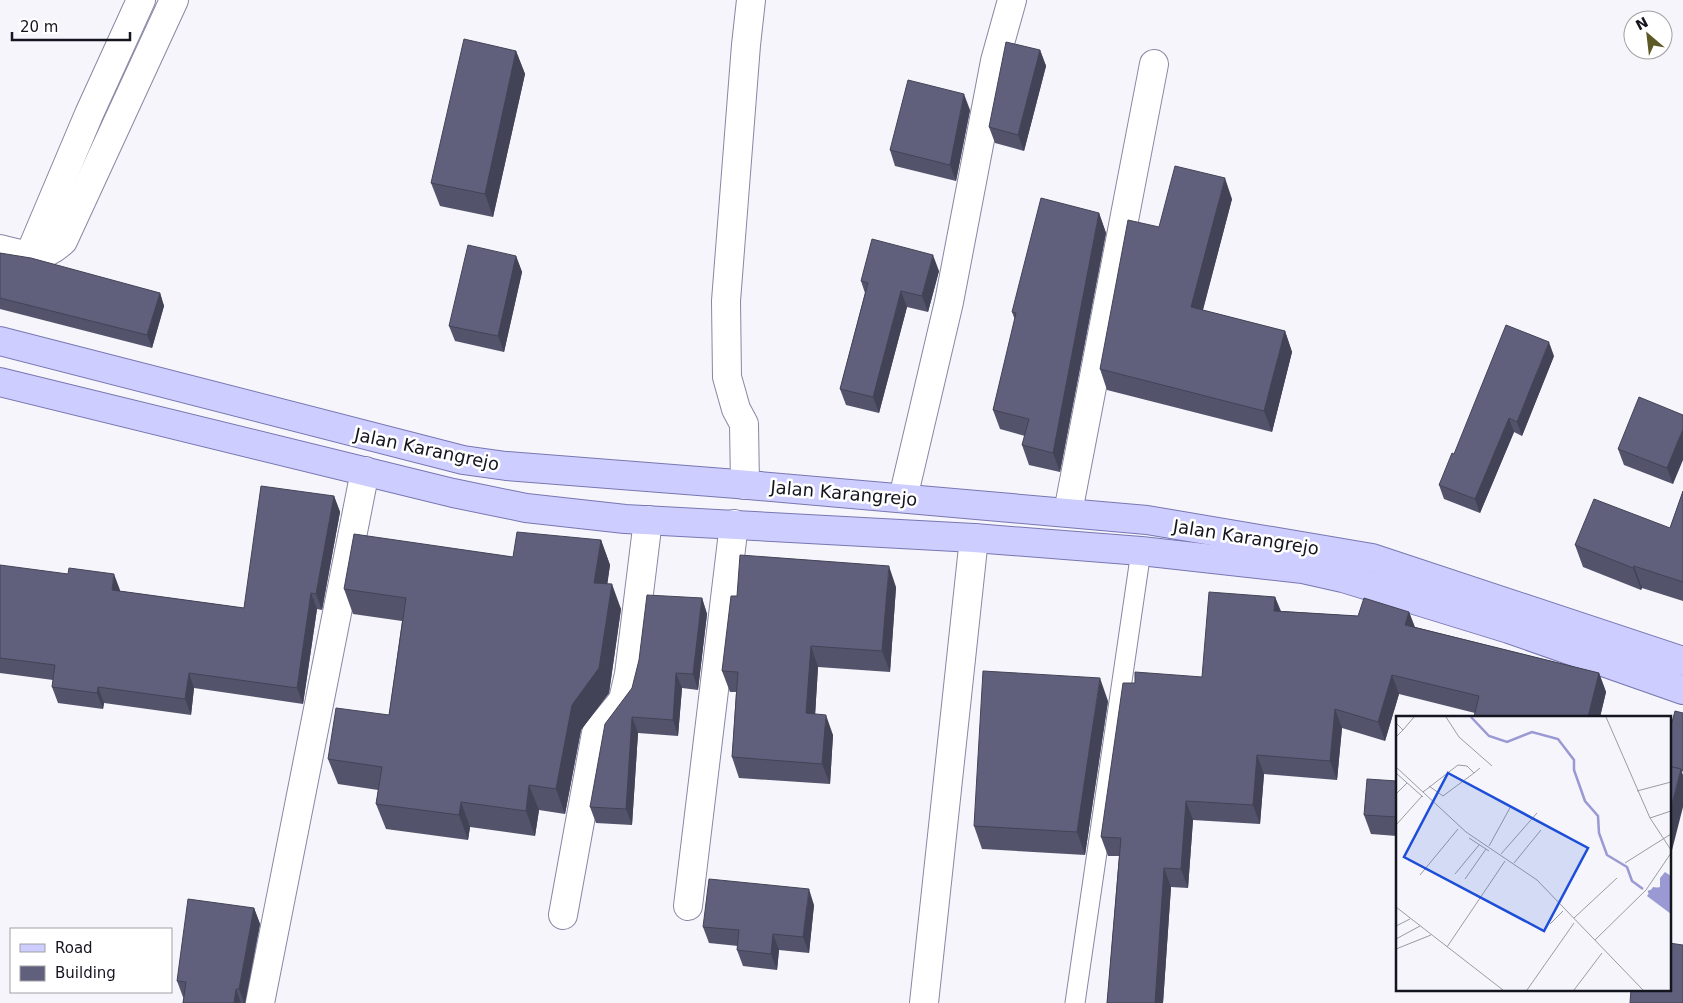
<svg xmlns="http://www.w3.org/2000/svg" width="1683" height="1003" font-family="'DejaVu Sans',sans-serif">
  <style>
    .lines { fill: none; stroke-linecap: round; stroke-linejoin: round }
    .lane-casing { stroke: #8787a4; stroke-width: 21 }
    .street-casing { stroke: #8787a4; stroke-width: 30 }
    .primary-casing { stroke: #7876b1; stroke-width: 30 }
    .lane { stroke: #fff; stroke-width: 19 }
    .street { stroke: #fff; stroke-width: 28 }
    .primary { stroke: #cecdff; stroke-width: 28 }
    .wall { fill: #53536b }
    .shaded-wall { fill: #434357 }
    .building { fill: #60607c; stroke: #434357 }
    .labels { text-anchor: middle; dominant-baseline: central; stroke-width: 5; stroke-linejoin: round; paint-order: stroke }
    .street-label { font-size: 18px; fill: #151520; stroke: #fff }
    .inset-river { fill: none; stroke: #9a99d3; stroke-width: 2.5 }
    .inset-road { fill: none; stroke: #9b9ba3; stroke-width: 1 }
    .view { fill: #1d4ed8; fill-opacity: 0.15; stroke: #1d4ed8; stroke-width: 2.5 }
    .inset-edge { fill: none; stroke: #151520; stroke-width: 2.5 }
  </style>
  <rect width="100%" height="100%" fill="#f5f5fb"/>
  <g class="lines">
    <defs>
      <polyline id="lane" points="1075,1003 1141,551"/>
      <g id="street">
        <path d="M0 249C27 256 40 262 63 241L174 0"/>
        <polyline points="29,256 89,114 141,0"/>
        <polyline points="745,485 744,424 736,409 727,377 726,301 746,45 751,0"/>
        <polyline points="903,498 949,302 995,61 1012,0"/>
        <polyline points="1068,512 1154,64"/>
        <polyline points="688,906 734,524"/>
        <polyline points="563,915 596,733 623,700 629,674 648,520"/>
        <polyline points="260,1003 365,471"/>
        <polyline points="924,1003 974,538"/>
      </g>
      <g id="primary">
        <polyline points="0,341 463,460 506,466 737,484 1147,520 1372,558 1683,661"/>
        <polyline points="0,382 453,493 526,508 625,519 974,538 1141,551 1303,569 1343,578 1509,629 1683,690"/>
      </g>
    </defs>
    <use href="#lane" class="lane-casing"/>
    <use href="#street" class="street-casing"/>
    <use href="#primary" class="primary-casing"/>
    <use href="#lane" class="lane"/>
    <use href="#street" class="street"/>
    <use href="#primary" class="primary"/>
  </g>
  <g class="wall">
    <polygon points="1040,50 1046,66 1024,151 995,143 989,127"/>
    <polygon points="516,51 525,74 493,217 440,206 431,183"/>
    <polygon points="970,110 956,181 895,166 890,150"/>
    <polygon points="1232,199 1203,310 1285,331 1292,352 1272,432 1107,390 1100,369 1159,227"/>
    <polygon points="1099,213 1106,233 1060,472 1029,465 1022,445 1025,436 1000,429 993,410 1015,320 1012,312"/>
    <polygon points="0,253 160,293 164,306 152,348 0,309"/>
    <polygon points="516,256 522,272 504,352 455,341 449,326"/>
    <polygon points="939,271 928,312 907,307 879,413 846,405 840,389 865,293 861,281"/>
    <polygon points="1554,356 1522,436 1514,432 1480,513 1444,499 1439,485 1454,454"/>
    <polygon points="1683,415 1673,484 1624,465 1618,449"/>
    <polygon points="1683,491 1683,601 1642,588 1641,590 1583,567 1575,545 1670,528"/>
    <polygon points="334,496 340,512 322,610 317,609 303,704 194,688 191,715 104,703 103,709 58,703 52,687 53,680 0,673 0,568 120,590 120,591 244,608"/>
    <polygon points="601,540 610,565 607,584 621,609 609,693 581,730 565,814 539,810 535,836 470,827 468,840 386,829 376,804 378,790 338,784 328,759 389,715 402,621 353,614 344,589 513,557"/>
    <polygon points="896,587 890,672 818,667 815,714 833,735 830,784 739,778 732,757 736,692 730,692 722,671 737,596"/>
    <polygon points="1275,597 1281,611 1358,616 1409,612 1415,627 1599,673 1606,692 1600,717 1474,717 1475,713 1399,694 1385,741 1342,728 1337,780 1264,774 1260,824 1193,820 1188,888 1171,887 1163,1003 1107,1003 1119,856 1108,856 1101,837 1135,683 1202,677"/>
    <polygon points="702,598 707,614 698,690 682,688 678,736 638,733 632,825 596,823 590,807 632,688"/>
    <polygon points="1108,701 1085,855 982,849 974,826"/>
    <polygon points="1397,781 1397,836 1371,834 1364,815"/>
    <polygon points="814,905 809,953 779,950 777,970 743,966 737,950 738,946 709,943 703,927"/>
    <polygon points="254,908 260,924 245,1003 183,1003 184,997 183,997 177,981"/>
  </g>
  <g class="shaded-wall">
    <polygon points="1040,50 1046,66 1024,151 1018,135"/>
    <polygon points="516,51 525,74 493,217 485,194"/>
    <polygon points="964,94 970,110 956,181 950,165"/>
    <polygon points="1225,178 1232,199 1198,328 1191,307"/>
    <polygon points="1099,213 1106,233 1060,472 1053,453"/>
    <polygon points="933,255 939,271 928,312 922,296"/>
    <polygon points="516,256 522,272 504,352 498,336"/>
    <polygon points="901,291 907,307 879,413 873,397"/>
    <polygon points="160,293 164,306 152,348 147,335"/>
    <polygon points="1285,331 1292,352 1272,432 1264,411"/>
    <polygon points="1549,342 1554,356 1522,436 1517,422"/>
    <polygon points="1509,418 1514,432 1480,513 1475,499"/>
    <polygon points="1683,429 1683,460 1673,484 1667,468"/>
    <polygon points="334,496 340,512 322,610 316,594"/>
    <polygon points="601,540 610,565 604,608 594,583"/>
    <polygon points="889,566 896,587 890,672 882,651"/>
    <polygon points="1634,566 1642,588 1641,590 1633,568"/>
    <polygon points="114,574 120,590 118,606 112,590"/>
    <polygon points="612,584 621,609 609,693 581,730 565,814 556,789 572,705"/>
    <polygon points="311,593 317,609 303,704 297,688"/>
    <polygon points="1275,597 1282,616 1274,611"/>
    <polygon points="702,598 707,614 698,690 693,674"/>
    <polygon points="1409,612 1416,631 1405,625"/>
    <polygon points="811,646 818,667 814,734 806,713"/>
    <polygon points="189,673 194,688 191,715 185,699"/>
    <polygon points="676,673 682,688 678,736 673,720"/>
    <polygon points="1599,673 1606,692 1600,717 1588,717"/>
    <polygon points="1392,675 1399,694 1385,741 1378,722"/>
    <polygon points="1100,678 1108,701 1085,855 1077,832"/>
    <polygon points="98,687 104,703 103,709 97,693"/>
    <polygon points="1335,709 1342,728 1337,780 1330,761"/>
    <polygon points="826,715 833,735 830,784 822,764"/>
    <polygon points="632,717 638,733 632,825 626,809"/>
    <polygon points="1257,755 1264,774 1260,824 1253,805"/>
    <polygon points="1681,769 1683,775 1683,807 1669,862 1669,815"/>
    <polygon points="529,785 539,810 535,836 526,811"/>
    <polygon points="1186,801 1193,820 1188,888 1181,869"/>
    <polygon points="461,802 470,827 468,840 459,815"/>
    <polygon points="1164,868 1171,887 1163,1003 1155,1003"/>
    <polygon points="809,889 814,905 809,953 803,937"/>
    <polygon points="254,908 260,924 245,1003 244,1003 239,989"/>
    <polygon points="773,934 779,950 777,970 771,954"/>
    <polygon points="236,989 241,1003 234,1003"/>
  </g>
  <g class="building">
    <polygon points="464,39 516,51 485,194 431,183"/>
    <polygon points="1006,42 1040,50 1018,135 989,127"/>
    <polygon points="908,80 964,94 950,165 890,150"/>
    <polygon points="1175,166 1225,178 1191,307 1285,331 1264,411 1100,369 1128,220 1159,227"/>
    <polygon points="1041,198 1099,213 1053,453 1022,445 1029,419 993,410 1016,313 1012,312"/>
    <polygon points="872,239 933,255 922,296 901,291 873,397 840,389 868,283 861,281"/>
    <polygon points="468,245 516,256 498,336 449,326"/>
    <polygon points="0,253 31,258 160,293 147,335 0,298"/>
    <polygon points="1506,325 1549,342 1517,422 1509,418 1475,499 1439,485 1452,453 1454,454"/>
    <polygon points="1639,397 1683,415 1683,429 1667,468 1618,449"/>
    <polygon points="261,486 334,496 316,594 311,593 297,688 189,673 185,699 98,687 97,693 52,687 55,665 0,658 0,565 68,574 69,568 114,574 112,590 244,608"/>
    <polygon points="1683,491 1683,582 1634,566 1633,568 1575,545 1594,499 1670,528"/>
    <polygon points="517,532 601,540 594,583 612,584 599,668 572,705 556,789 529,785 526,811 461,802 459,815 376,804 382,767 328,759 336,708 389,715 406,598 344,589 354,534 513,557"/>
    <polygon points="740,555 889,566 882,651 811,646 806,713 826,715 822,764 732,757 738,672 722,671 731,596 737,596"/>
    <polygon points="1209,592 1275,597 1274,611 1358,616 1364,598 1409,612 1405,625 1599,673 1588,717 1474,717 1479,696 1392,675 1378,722 1335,709 1330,761 1257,755 1253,805 1186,801 1181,869 1164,868 1155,1003 1107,1003 1121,838 1101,837 1123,683 1135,683 1135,672 1202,677"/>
    <polygon points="647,595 702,598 693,674 676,673 673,720 632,717 626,809 590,807 605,724 632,688 639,660"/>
    <polygon points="983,671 1100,678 1077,832 974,826"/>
    <polygon points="1675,711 1683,713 1683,771 1681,771 1681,769 1669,766 1669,733"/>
    <polygon points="1669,766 1681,769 1669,815"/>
    <polygon points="1367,779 1397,781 1397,817 1364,815"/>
    <polygon points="709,879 809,889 803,937 773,934 771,954 737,950 739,930 703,927"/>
    <polygon points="188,899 254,908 239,989 236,989 234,1003 183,1003 186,982 177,981"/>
    <polygon points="1669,943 1683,945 1683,1003 1630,1003 1631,989 1669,989"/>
  </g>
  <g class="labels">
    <g class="street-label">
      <text transform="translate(427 449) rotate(12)">Jalan Karangrejo</text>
      <text transform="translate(844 493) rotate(5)">Jalan Karangrejo</text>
      <text transform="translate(1246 537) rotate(9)">Jalan Karangrejo</text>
    </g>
  </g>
  <g transform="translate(1396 716)">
    <rect width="275" height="275" fill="#f5f5fb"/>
    <path d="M269 156 275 160V198L251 180 257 171 264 172V162Z" fill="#9a99d3"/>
    <path class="inset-river" d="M75 1 93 20 111 26 136 16 162 23 178 44V54L189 85 202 100 203 117 211 139 231 151 236 165 247 173M252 176 275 169"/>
    <path class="inset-road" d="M50 1 63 21 96 50M210 1 254 102 275 134M0 7 7 14 0 21M7 14 18 1M0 51 70 116 141 164 247 274M0 57 27 81M33 70 47 80 78 57M241 75 275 66M27 76 62 49 71 50 78 57 84 52M0 78 11 67M254 102 275 95M0 109 26 80M73 122 93 135M93 130 115 90M105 138 141 97M118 147 145 114M229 147 275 118M59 158 83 129M24 159 62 113M69 163 90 133M0 191 107 274M178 202 221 162M154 208 167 195M0 210 14 203M0 223 24 210M199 224 250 174 275 137M51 231 109 145M0 233 35 219M131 274 178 207M178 274 206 237"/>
    <path class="view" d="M52 57 192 132 148 215 8 141Z"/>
    <rect width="275" height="275" class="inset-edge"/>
  </g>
  <rect x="10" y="928" width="162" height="65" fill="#ffffff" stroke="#a1a1a6"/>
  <rect x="20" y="944" width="25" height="8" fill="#cecdff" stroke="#a1a1a6"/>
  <text x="55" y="953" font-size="15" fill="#151520">Road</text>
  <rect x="20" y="966" width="25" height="15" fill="#60607c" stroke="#a1a1a6"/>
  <text x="55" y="978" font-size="15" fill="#151520">Building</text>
  <g transform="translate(1648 35) rotate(332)"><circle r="24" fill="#ffffff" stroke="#a1a1a6"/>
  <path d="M0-4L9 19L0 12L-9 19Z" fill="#5d5925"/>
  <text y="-8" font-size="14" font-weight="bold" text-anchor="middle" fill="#151520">N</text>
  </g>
  <path d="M12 32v8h118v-8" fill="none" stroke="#151520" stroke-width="2.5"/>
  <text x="20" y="32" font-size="15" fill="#151520" stroke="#ffffff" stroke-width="4" paint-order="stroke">20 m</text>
</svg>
